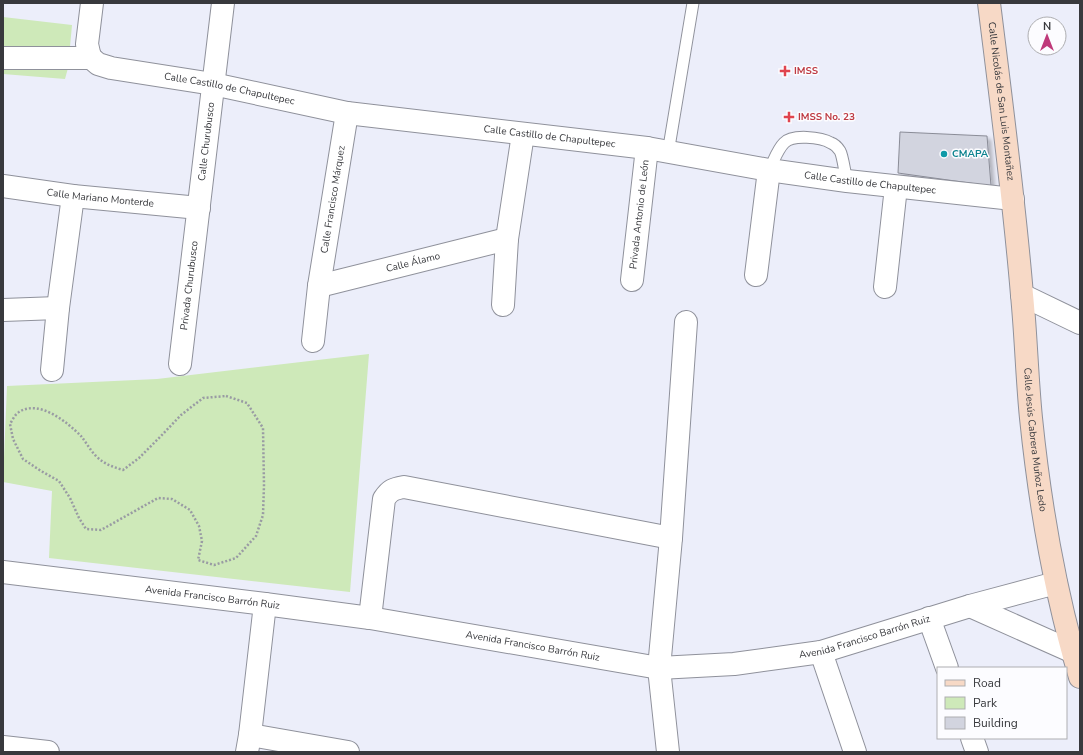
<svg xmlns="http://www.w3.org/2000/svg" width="1083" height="755" font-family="'Nunito Sans',sans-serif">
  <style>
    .green { fill: #cee9b9 }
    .building { fill: #d2d4df; stroke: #8a8c97; filter: url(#shadow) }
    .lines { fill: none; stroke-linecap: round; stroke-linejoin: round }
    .lane-casing { stroke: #8f919b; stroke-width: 13 }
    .street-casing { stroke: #8f919b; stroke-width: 24 }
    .secondary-casing { stroke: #8f919b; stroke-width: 24 }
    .path { stroke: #999ba3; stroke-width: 2.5; stroke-dasharray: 2 2; stroke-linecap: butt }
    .lane { stroke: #fff; stroke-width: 11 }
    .street { stroke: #fff; stroke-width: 22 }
    .secondary { stroke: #f7d9c6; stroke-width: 22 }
    .health-dot { fill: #e0444e; stroke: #fcfcff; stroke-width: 1.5 }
    .culture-dot { fill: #0f9aa8; stroke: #fcfcff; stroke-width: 1.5 }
    .labels { text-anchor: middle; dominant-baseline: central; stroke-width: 3; stroke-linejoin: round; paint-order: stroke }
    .health-label { font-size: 10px; font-weight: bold; fill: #be3a42; stroke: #fcfcff; text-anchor: start }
    .street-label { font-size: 10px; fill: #38393d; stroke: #fcfcff }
    .culture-label { font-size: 10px; font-weight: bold; fill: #0d838f; stroke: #fcfcff; text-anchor: start }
  </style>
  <defs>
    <filter id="shadow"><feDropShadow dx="3.5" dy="3.5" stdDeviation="2" flood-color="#0004"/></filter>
  </defs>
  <rect width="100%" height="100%" fill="#eceefa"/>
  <g class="green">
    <polygon points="3,17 72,25 68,68 65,79 3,74"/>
    <polygon points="369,354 350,592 49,558 52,491 3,482 7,386 157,379"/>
  </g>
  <polygon class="building" points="900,132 987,136 991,186 898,173"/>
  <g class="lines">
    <defs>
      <g id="lane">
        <polyline points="668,153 693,3"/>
        <path d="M769 170C774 161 777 150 784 143 792 134 821 137 831 143 834 144 838 148 840 151 843 156 845 175 847 181"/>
      </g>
      <g id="street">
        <path id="s1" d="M92 3 87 44 89 53 91 58 98 64 111 68 213 84 347 113 647 148 769 170 847 181 1013 199"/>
        <polyline points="3,58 91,58"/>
        <path id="s2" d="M3 186 73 196 199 208"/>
        <polyline points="756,275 769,170"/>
        <path id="s3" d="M632 280 647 148"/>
        <path id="s4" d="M319 286 507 239"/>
        <polyline points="885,287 896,187"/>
        <polyline points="1022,295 1080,323"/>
        <polyline points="503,305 507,239 523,134"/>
        <polyline points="3,310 58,308"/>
        <path id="s5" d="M313 341 319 286 347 113"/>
        <path id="s6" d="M180 364 223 3"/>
        <polyline points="52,370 58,308 73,196"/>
        <path id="s7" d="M3 572 265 604 370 618 659 668 734 664 821 652 970 606 1056 583"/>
        <polyline points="970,606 1080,655"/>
        <path d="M370 618 384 499C390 490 393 489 404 487L671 538"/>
        <polyline points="929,618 947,668"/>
        <polyline points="821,652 855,752"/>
        <polyline points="250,735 348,752"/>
        <polyline points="972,738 977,752"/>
        <polyline points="3,747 48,752"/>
        <polyline points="247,752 250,735 265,604"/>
        <polyline points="668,752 659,668 671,538 686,322"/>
      </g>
      <g id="secondary">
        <path id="s8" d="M989 3C1001 100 1014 198 1022 295 1026 336 1027 378 1031 418 1040 506 1055 593 1080 677"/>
      </g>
    </defs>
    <use href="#lane" class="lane-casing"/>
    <use href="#street" class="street-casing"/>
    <use href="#secondary" class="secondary-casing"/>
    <path class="path" d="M226 396 247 403 263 428 264 485 263 515 256 536 236 558 214 565 198 560 202 541 199 526 190 510 172 499 158 498 101 530 86 529 79 518 70 498 59 481 41 471 23 459 13 439 10 424C12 421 15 414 19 412 39 399 67 422 81 436 86 442 90 450 96 456 104 464 113 467 123 470L139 458 161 436 181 415 203 398Z"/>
    <use href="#lane" class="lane"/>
    <use href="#street" class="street"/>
    <use href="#secondary" class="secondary"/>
  </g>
  <g class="health-dot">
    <path d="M783 65h4v4h4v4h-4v4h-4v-4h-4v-4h4z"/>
    <path d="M787 111h4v4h4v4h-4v4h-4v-4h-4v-4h4z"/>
  </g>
  <circle class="culture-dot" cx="944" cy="154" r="4"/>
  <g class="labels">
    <g class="health-label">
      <text x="794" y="71">IMSS</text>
      <text x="798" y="117">IMSS No. 23</text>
    </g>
    <g class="street-label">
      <text stroke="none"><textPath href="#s1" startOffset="199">Calle Castillo de Chapultepec</textPath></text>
      <text stroke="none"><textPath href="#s8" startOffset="99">Calle Nicolás de San Luis Montañez</textPath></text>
      <text stroke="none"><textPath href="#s1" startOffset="523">Calle Castillo de Chapultepec</textPath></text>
      <text stroke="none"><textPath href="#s6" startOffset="224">Calle Churubusco</textPath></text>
      <text stroke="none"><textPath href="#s1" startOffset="847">Calle Castillo de Chapultepec</textPath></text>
      <text stroke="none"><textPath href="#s2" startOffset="98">Calle Mariano Monterde</textPath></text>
      <text stroke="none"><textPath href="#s5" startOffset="143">Calle Francisco Márquez</textPath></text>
      <text stroke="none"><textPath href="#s3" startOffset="66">Privada Antonio de León</textPath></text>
      <text stroke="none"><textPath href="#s4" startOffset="97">Calle Álamo</textPath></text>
      <text stroke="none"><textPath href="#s6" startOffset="79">Privada Churubusco</textPath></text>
      <text stroke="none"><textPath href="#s8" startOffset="439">Calle Jesús Cabrera Muñoz Ledo</textPath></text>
      <text stroke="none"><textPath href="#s7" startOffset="211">Avenida Francisco Barrón Ruiz</textPath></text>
      <text stroke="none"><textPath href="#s7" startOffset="872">Avenida Francisco Barrón Ruiz</textPath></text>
      <text stroke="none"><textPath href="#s7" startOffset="535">Avenida Francisco Barrón Ruiz</textPath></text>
    </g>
    <g class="culture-label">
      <text x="952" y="154">CMAPA</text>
    </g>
  </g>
  <rect width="1083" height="755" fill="none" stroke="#38393d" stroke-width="8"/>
  <rect x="937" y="667" width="130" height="72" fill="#fcfcff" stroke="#aeaeb1"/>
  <rect x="945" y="680" width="20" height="6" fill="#f7d9c6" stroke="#aeaeb1"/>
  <text x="973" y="687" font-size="12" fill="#38393d">Road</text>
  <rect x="945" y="697" width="20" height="12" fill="#cee9b9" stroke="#aeaeb1"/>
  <text x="973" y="707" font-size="12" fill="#38393d">Park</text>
  <rect x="945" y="717" width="20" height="12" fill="#d2d4df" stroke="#aeaeb1"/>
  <text x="973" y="727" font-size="12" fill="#38393d">Building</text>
  <g transform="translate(1047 36)"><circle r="19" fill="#fcfcff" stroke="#aeaeb1"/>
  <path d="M0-3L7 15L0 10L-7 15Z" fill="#bf397a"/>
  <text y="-6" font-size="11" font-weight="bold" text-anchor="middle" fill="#38393d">N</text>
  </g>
</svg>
